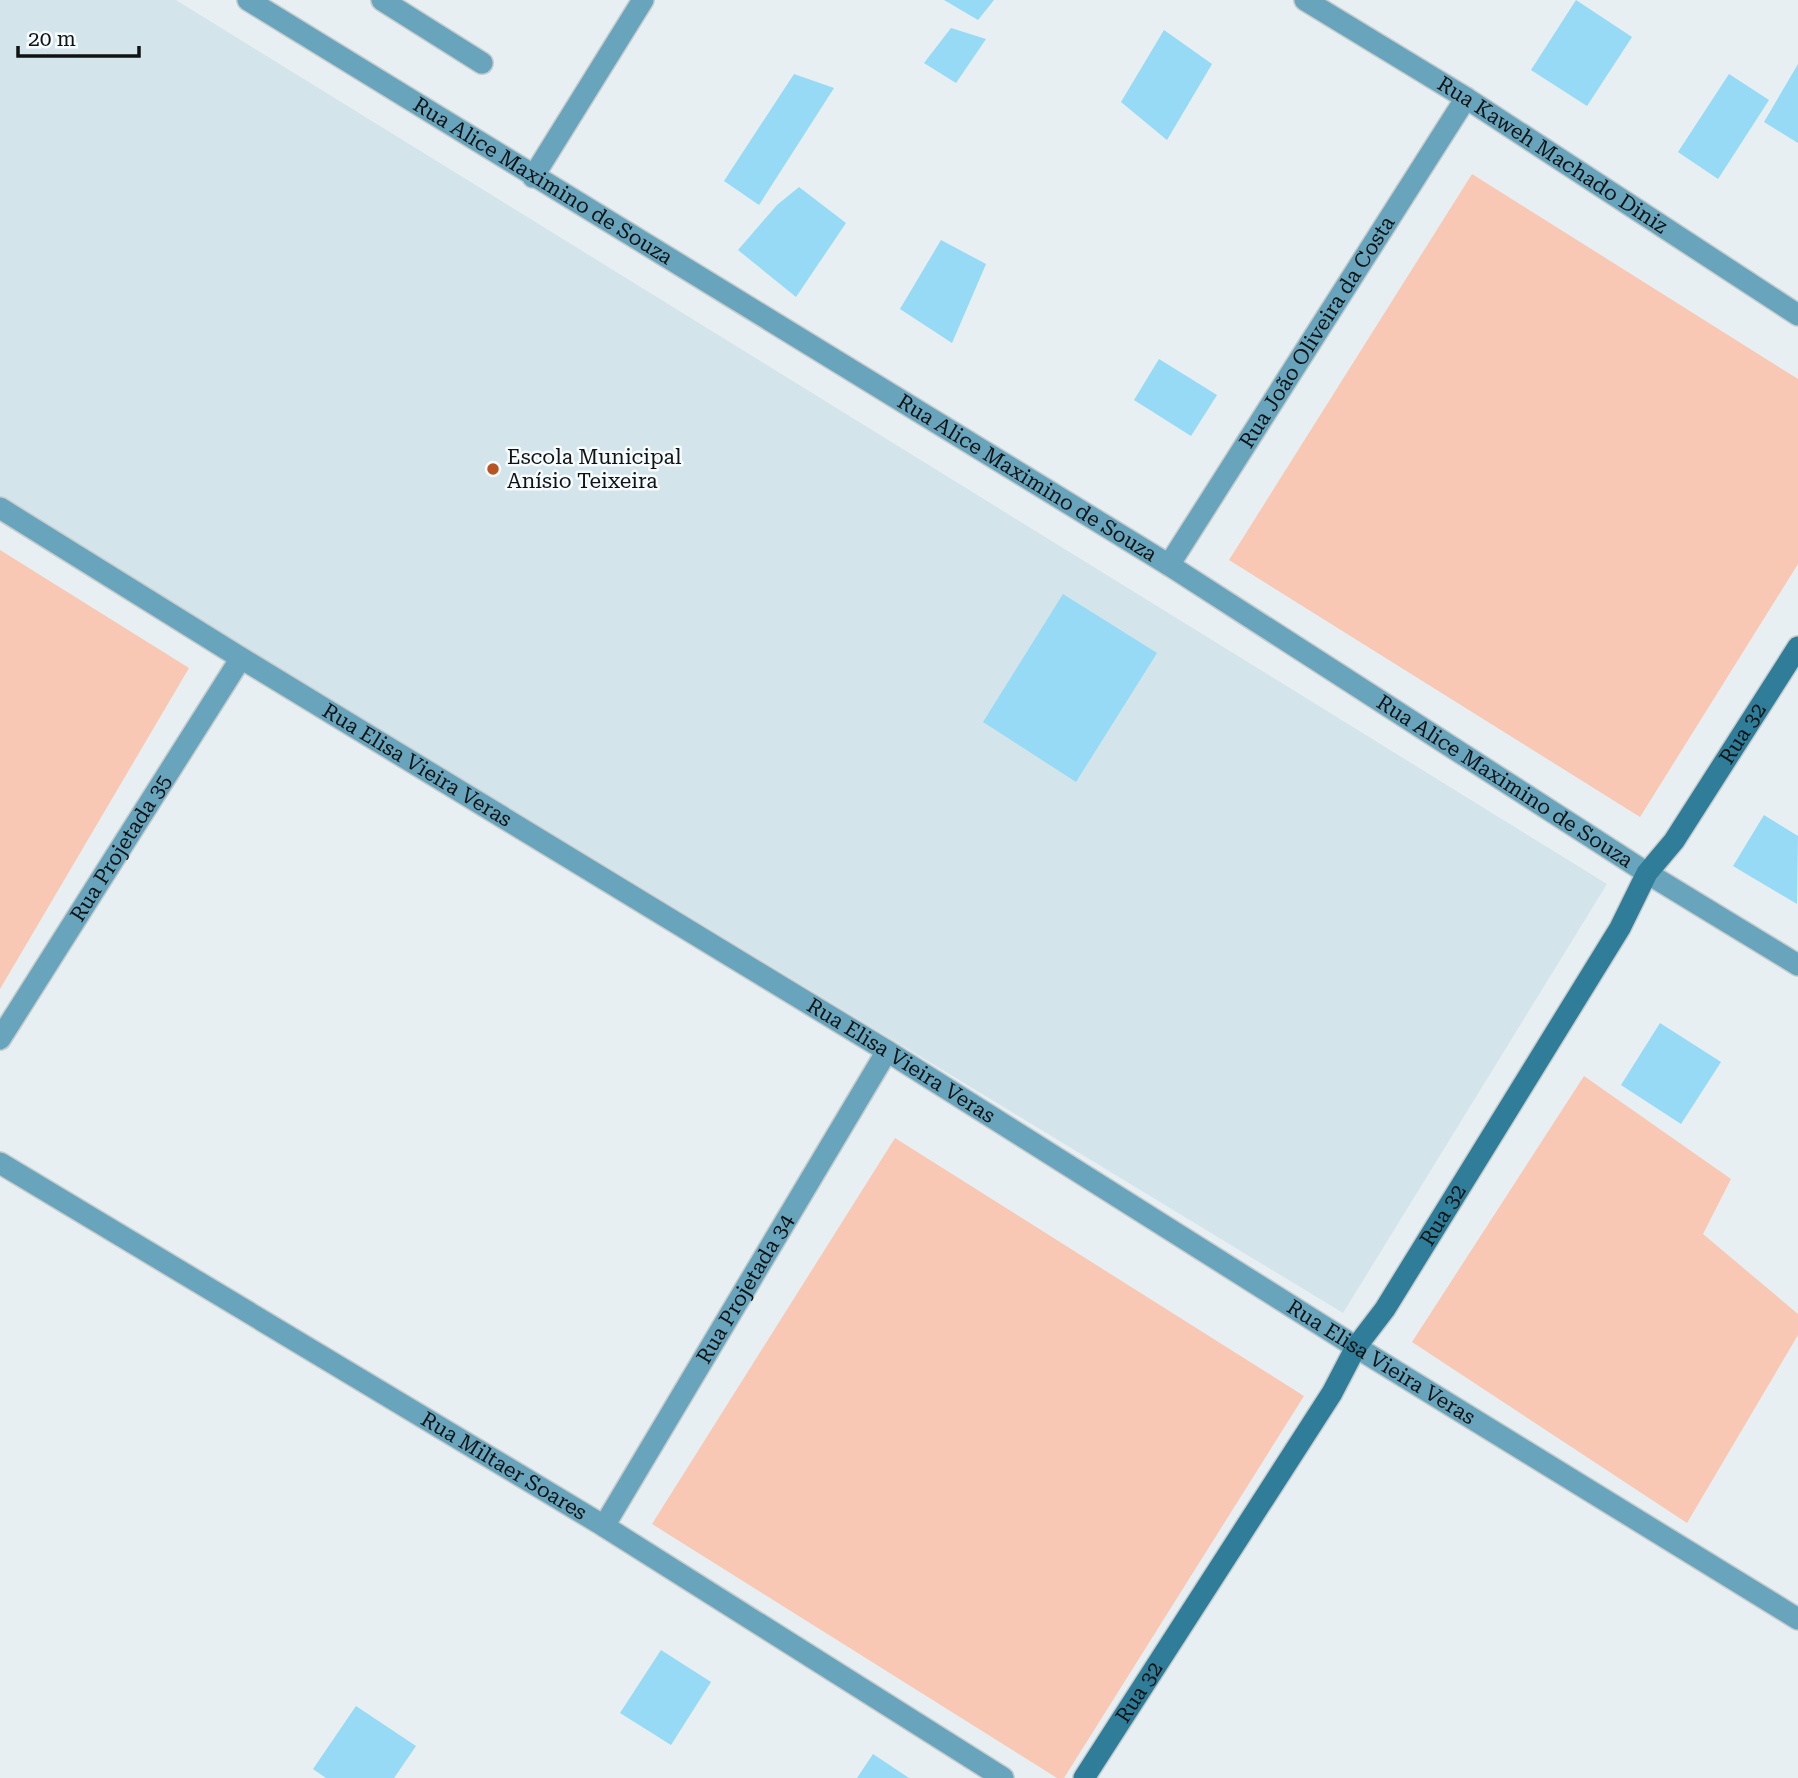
<svg xmlns="http://www.w3.org/2000/svg" width="1798" height="1778" font-family="'Roboto Serif',serif">
  <style>
    .built { fill: #d4e4eb }
    .green { fill: #f8c8b4 }
    .building { fill: #96daf6 }
    .lines { fill: none; stroke-linecap: round; stroke-linejoin: round }
    .lane-casing { stroke: #c5ccce; stroke-width: 24 }
    .street-casing { stroke: #c5ccce; stroke-width: 24 }
    .secondary-casing { stroke: #c5ccce; stroke-width: 24 }
    .lane { stroke: #68a4bc; stroke-width: 21 }
    .street { stroke: #68a4bc; stroke-width: 21 }
    .secondary { stroke: #2f7d98; stroke-width: 21 }
    .poi-dot { fill: #b85322; stroke: #f6fcfe; stroke-width: 2.5 }
    .labels { text-anchor: middle; dominant-baseline: central; stroke-width: 5; stroke-linejoin: round; paint-order: stroke }
    .street-label { font-size: 21px; fill: #101314; stroke: #f6fcfe }
    .poi-label { font-size: 21px; fill: #101314; stroke: #f6fcfe; text-anchor: start }
  </style>
  <rect width="100%" height="100%" fill="#e7eff2"/>
  <polygon class="built" points="0,0 176,0 1607,884 1343,1313 0,498"/>
  <g class="green">
    <polygon points="1472,174 1798,379 1798,564 1640,817 1229,560"/>
    <polygon points="0,550 189,668 0,989"/>
    <polygon points="1584,1076 1731,1179 1703,1234 1798,1314 1798,1335 1687,1523 1412,1342"/>
    <polygon points="895,1138 1304,1396 1064,1778 1057,1778 652,1524"/>
  </g>
  <g class="building">
    <polygon points="944,0 994,0 978,20"/>
    <polygon points="1576,0 1632,37 1587,106 1531,70"/>
    <polygon points="951,28 986,39 956,83 924,63"/>
    <polygon points="1164,30 1212,64 1167,140 1121,102"/>
    <polygon points="1798,64 1798,143 1764,122"/>
    <polygon points="794,74 834,88 759,205 724,181"/>
    <polygon points="1729,74 1769,100 1718,179 1678,152"/>
    <polygon points="799,187 846,223 796,297 738,250 777,205"/>
    <polygon points="941,240 986,264 952,343 900,309"/>
    <polygon points="1159,359 1217,395 1191,436 1134,400"/>
    <polygon points="1063,594 1157,653 1076,782 983,722"/>
    <polygon points="1764,815 1798,836 1797,904 1733,866"/>
    <polygon points="1660,1023 1721,1062 1681,1124 1621,1085"/>
    <polygon points="661,1650 711,1682 671,1745 620,1713"/>
    <polygon points="356,1706 416,1746 394,1778 326,1778 313,1769"/>
    <polygon points="873,1754 909,1778 857,1778"/>
  </g>
  <g class="lines">
    <defs>
      <polyline id="lane" points="382,0 482,63"/>
      <g id="street">
        <path id="s1" d="M248 0 1169 565 1647 873 1798 965"/>
        <path id="s2" d="M1305 0 1466 98 1798 315"/>
        <polyline points="533,177 643,0"/>
        <path id="s3" d="M0 508 241 658 887 1051 1356 1347 1798 1619"/>
        <path id="s4" d="M1169 565 1466 98"/>
        <path id="s5" d="M0 1039 241 658"/>
        <path id="s6" d="M0 1163 604 1526 1003 1778"/>
        <path id="s7" d="M604 1526 887 1051"/>
      </g>
      <g id="secondary">
        <path id="s8" d="M1084 1778 1332 1393 1356 1347 1385 1309 1620 928 1647 873 1674 841 1798 647"/>
      </g>
    </defs>
    <use href="#lane" class="lane-casing"/>
    <use href="#street" class="street-casing"/>
    <use href="#secondary" class="secondary-casing"/>
    <use href="#lane" class="lane"/>
    <use href="#street" class="street"/>
    <use href="#secondary" class="secondary"/>
  </g>
  <circle class="poi-dot" cx="493" cy="469" r="7"/>
  <g class="labels">
    <g class="street-label">
      <text stroke="none"><textPath href="#s2" startOffset="292">Rua Kaweh Machado Diniz</textPath></text>
      <text stroke="none"><textPath href="#s1" startOffset="346">Rua Alice Maximino de Souza</textPath></text>
      <text stroke="none"><textPath href="#s4" startOffset="276">Rua João Oliveira da Costa</textPath></text>
      <text stroke="none"><textPath href="#s1" startOffset="914">Rua Alice Maximino de Souza</textPath></text>
      <text stroke="none"><textPath href="#s8" startOffset="1236">Rua 32</textPath></text>
      <text stroke="none"><textPath href="#s3" startOffset="490">Rua Elisa Vieira Veras</textPath></text>
      <text stroke="none"><textPath href="#s1" startOffset="1480">Rua Alice Maximino de Souza</textPath></text>
      <text stroke="none"><textPath href="#s5" startOffset="226">Rua Projetada 35</textPath></text>
      <text stroke="none"><textPath href="#s3" startOffset="1057">Rua Elisa Vieira Veras</textPath></text>
      <text stroke="none"><textPath href="#s8" startOffset="668">Rua 32</textPath></text>
      <text stroke="none"><textPath href="#s7" startOffset="276">Rua Projetada 34</textPath></text>
      <text stroke="none"><textPath href="#s3" startOffset="1624">Rua Elisa Vieira Veras</textPath></text>
      <text stroke="none"><textPath href="#s6" startOffset="588">Rua Miltaer Soares</textPath></text>
      <text stroke="none"><textPath href="#s8" startOffset="102">Rua 32</textPath></text>
    </g>
    <g class="poi-label">
      <text x="507" y="457">Escola Municipal<tspan x="507" dy="24">Anísio Teixeira</tspan></text>
    </g>
  </g>
  <path d="M18 46v10h121v-10" fill="none" stroke="#101314" stroke-width="3.5"/>
  <text x="28" y="46" font-size="21" fill="#101314" stroke="#f6fcfe" stroke-width="5" paint-order="stroke">20 m</text>
</svg>
